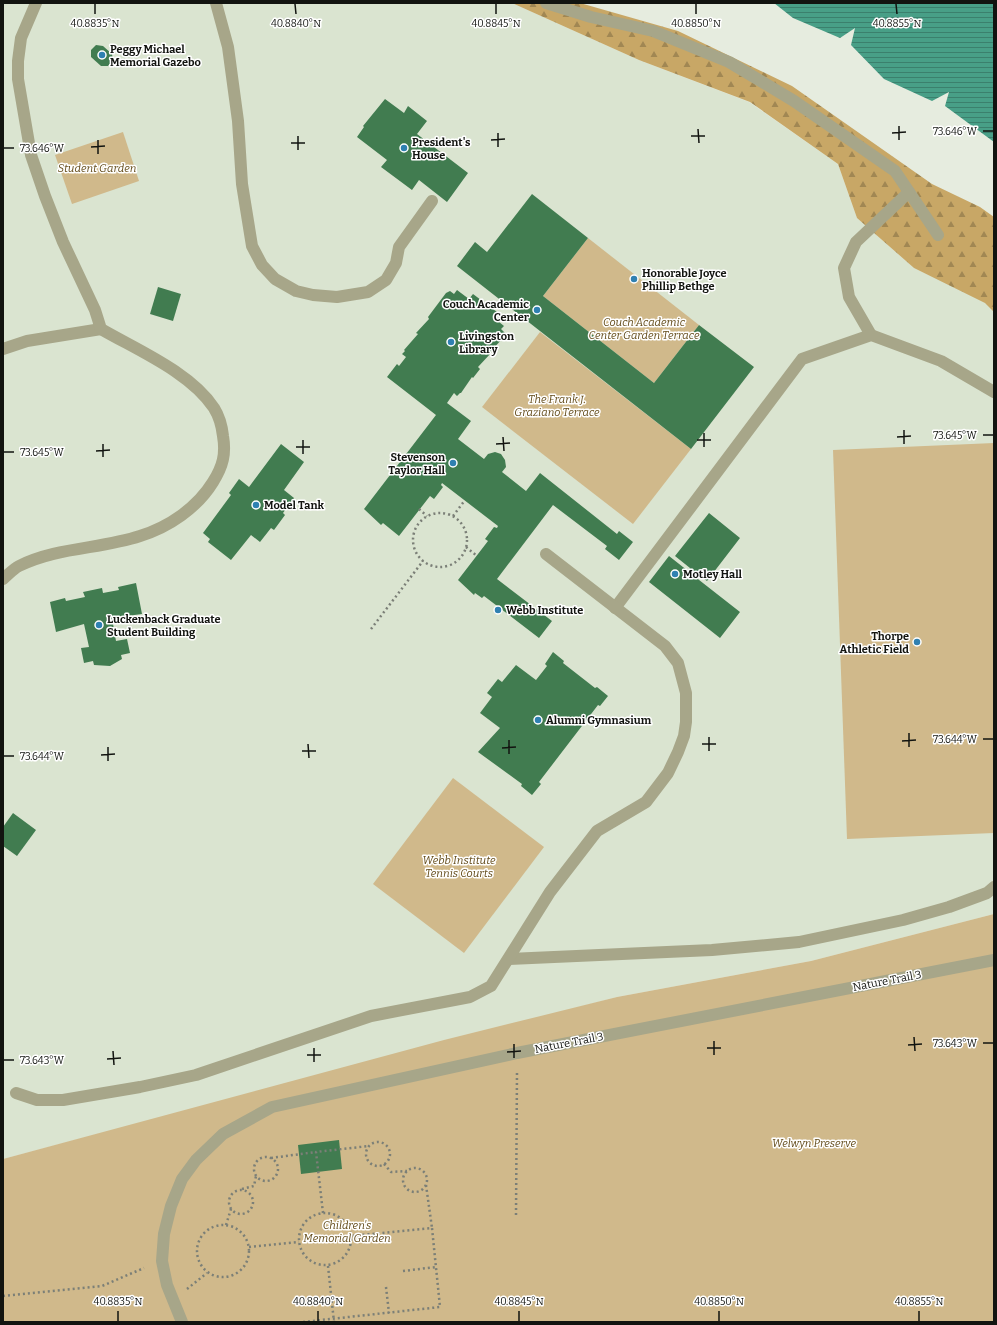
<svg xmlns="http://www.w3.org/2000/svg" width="997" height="1325" font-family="Bitter,serif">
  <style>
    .built { fill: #dae4d0 }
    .forest { fill: url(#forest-firs) }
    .green { fill: #d0b98b }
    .water { fill: url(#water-rules) }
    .building { fill: #417c50 }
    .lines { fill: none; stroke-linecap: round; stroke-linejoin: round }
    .path { stroke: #7b7f77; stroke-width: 2.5; stroke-dasharray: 2 3; stroke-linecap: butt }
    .lane { stroke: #a7a689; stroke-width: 12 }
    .ticks { fill: none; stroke: #121410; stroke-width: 1.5 }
    .poi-dot { fill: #2f80b1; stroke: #fff; stroke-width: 1.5 }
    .labels { text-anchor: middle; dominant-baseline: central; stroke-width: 3; stroke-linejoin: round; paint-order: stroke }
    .poi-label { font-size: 11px; font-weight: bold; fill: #121410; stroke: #fff; text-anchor: start }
    .park-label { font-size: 11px; font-style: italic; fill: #634b19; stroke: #fff }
    .street-label { font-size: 11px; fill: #121410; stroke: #fff }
    .ticks-label { font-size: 10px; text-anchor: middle; fill: #121410; stroke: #fff; stroke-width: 3; stroke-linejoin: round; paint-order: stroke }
  </style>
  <defs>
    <pattern id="forest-firs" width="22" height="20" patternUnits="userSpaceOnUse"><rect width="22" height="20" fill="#c8a766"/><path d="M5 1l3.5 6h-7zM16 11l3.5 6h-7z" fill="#a18753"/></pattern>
    <pattern id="water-rules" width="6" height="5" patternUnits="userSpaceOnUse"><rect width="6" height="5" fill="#489f87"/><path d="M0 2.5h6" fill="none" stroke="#3b806d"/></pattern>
  </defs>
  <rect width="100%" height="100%" fill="#e6ecdf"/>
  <polygon class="built" points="3,3 512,3 639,60 749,102 838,164 857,218 914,268 994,306 994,914 811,961 617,997 3,1159"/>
  <polygon class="forest" points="512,3 580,3 678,31 792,86 932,184 980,207 994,217 994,312 985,303 914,268 857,218 838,164 750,102 639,60"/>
  <g class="green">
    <polygon points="123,132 139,181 72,204 55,155"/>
    <polygon points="588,238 699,325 654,383 543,296"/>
    <polygon points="540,332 691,449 633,524 482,407"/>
    <polygon points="994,443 994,833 847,839 833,450"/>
    <polygon points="453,778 544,847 464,953 373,884"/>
    <polygon points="994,914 994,1322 3,1322 3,1159 444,1040 617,997 811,961"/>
  </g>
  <polygon class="water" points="774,3 994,3 994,142 945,106 949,92 932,101 884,79 851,45 855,28 840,38 793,18"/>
  <g class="building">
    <polygon points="96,45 103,46 112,54 113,60 108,66 101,66 91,57 91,50"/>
    <polygon points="385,99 404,113 408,106 427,121 417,134 468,173 447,202 419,180 412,190 381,167 387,160 357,137 364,127 363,126"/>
    <polygon points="532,194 588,238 543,296 654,383 699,325 754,367 691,449 457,266 475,242 487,252"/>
    <polygon points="158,287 181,294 173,321 150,314"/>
    <polygon points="457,290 469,299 473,294 497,312 493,317 504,326 501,329 505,333 502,336 504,337 490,352 491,353 478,367 480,369 473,378 472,377 461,393 460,393 457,396 454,393 447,403 471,421 458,439 484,459 488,454 495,452 501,454 505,460 506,467 502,472 526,491 540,473 617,534 619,531 633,542 619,560 605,549 607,546 553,505 497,579 552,621 539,638 484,596 482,598 475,593 474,595 458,580 488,541 485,539 494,527 497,528 498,526 442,483 441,485 443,487 434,499 430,496 399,536 383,523 381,525 364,509 436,415 387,377 397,364 399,366 406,357 402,354 405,351 404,350 418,334 416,333 429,319 428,317 446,293 450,291 454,294"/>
    <polygon points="281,444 304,462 284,490 294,498 283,513 285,515 274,530 271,528 260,542 251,535 231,560 208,542 210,539 203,533 231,495 229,493 239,479 249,487"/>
    <polygon points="709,513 740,538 707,581 696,573 694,576 740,612 720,638 649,582 669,556 688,571 690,568 675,556"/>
    <polygon points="136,583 142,614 112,618 116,641 127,639 130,653 121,655 122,659 110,666 94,665 93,661 84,663 81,648 89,647 84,624 56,632 50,602 65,598 66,601 85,597 83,592 102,588 103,593 119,590 118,587"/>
    <polygon points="553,652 564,661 563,663 595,688 597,687 608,696 600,706 598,705 539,782 541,784 532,795 521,786 522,784 478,752 500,728 480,713 492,697 487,693 498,679 502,682 516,665 536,680 547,666 545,664"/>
    <polygon points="13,813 36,830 17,856 3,846 3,827"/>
    <polygon points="339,1140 342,1169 301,1174 298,1145"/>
  </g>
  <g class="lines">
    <g class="path">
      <polyline points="419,509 427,516"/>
      <circle cx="440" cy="540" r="27"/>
      <polyline points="453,516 465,500"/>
      <polyline points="466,547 477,556"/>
      <polyline points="371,629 423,561"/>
      <circle cx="378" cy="1154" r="12"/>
      <circle cx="266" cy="1169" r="12"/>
      <polyline points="271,1158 316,1152"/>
      <polyline points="384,1164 391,1172 407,1171"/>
      <circle cx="415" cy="1180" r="12"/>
      <polyline points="426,1185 432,1228"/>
      <polyline points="242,1189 254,1186 256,1176"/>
      <circle cx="241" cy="1202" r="12"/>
      <circle cx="325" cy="1239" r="26"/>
      <polyline points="323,1213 316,1152 369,1146"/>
      <polyline points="516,1215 517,1071"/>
      <circle cx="223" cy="1251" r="26"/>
      <polyline points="226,1225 231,1209"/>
      <polyline points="249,1247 299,1242"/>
      <polyline points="328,1266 334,1322"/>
      <polyline points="403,1271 436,1267"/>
      <polyline points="386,1287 389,1313"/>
      <polyline points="187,1289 207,1273"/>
      <polyline points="3,1296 102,1286 144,1268"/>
      <polyline points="303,1322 440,1307 432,1228 351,1236"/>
    </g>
    <g class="lane">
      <polyline points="216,3 228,47 238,121 242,184 252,246 262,265 275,279 296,291 313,295 337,297 368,292 386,280 396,263 399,247 432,201"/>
      <polyline points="546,3 591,17 653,31 729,62 794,101 895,171 938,235"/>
      <polyline points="871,335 849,297 844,268 856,242 909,192"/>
      <polyline points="3,349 27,341 101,329"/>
      <path d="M3 579C8 575 13 569 19 566 57 547 101 549 140 536 169 527 197 508 213 482 223 466 226 454 223 436 222 427 219 416 214 408 190 372 137 350 101 329L95 310 63 242 45 196 31 155 18 79V61L21 38 36 3"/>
      <polyline points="615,608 802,359 871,335 941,361 994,392"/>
      <polyline points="509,959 712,950 799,942 903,920 949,907 987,893 994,887"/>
      <polyline points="16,1093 37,1100 63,1100 140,1087 196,1075 371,1016 470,997 491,986 550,892 597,831 646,802 668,773 678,752 684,736 686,722 686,693 678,663 665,646 546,554"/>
      <polyline points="182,1322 167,1285 162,1261 164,1234 171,1206 182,1179 196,1160 223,1134 272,1107 517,1053 994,960"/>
    </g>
  </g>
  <path class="ticks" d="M95 4V14M295 4 296 14M496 4V14M696 4V14M896 4 897 14M899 126V140M698 129 699 143M983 131H993M498 133V147M892 133 906 132M298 136V150M691 136H705M98 140V154M491 140 505 139M291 143H305M91 147 105 146M4 148H14M904 430V444M704 433V447M983 435H993M503 437 504 451M897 437 911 436M303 440V454M697 440H711M103 444V457M496 444 510 443M296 447H310M96 451 110 450M4 452H14M909 733V747M709 737V751M983 739H993M509 740V754M902 741 916 740M308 744 309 758M702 744H716M108 747V761M502 748 516 747M302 751H316M101 755 115 754M4 756H14M914 1037 915 1051M714 1041V1055M983 1043H993M514 1044V1058M908 1045 922 1044M314 1048V1062M707 1048H721M113 1051 114 1065M507 1052 521 1051M307 1055H321M107 1059 121 1058M4 1060H14M118 1311V1321M318 1311V1321M519 1311V1321M719 1311V1321M919 1311V1321"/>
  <g class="poi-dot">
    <circle cx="102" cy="55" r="4"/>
    <circle cx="404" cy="148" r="4"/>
    <circle cx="634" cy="279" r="4"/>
    <circle cx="537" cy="310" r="4"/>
    <circle cx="451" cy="342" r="4"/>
    <circle cx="453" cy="463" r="4"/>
    <circle cx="256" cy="505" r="4"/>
    <circle cx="675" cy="574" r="4"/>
    <circle cx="498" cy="610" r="4"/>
    <circle cx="99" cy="625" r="4"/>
    <circle cx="917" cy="642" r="4"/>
    <circle cx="538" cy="720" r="4"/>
  </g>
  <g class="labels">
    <g class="poi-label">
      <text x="110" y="49">Peggy Michael<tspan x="110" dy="13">Memorial Gazebo</tspan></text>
      <text x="412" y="142">President's<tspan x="412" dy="13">House</tspan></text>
      <text x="642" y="273">Honorable Joyce<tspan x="642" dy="13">Phillip Bethge</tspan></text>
      <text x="529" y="304" text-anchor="end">Couch Academic<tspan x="529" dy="13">Center</tspan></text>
      <text x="459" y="336">Livingston<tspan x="459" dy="13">Library</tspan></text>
      <text x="445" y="457" text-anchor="end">Stevenson<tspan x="445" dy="13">Taylor Hall</tspan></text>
      <text x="264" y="505">Model Tank</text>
      <text x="683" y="574">Motley Hall</text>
      <text x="506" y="610">Webb Institute</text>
      <text x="107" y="619">Luckenback Graduate<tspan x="107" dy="13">Student Building</tspan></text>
      <text x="909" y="636" text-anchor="end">Thorpe<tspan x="909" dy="13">Athletic Field</tspan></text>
      <text x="546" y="720">Alumni Gymnasium</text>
    </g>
    <g class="park-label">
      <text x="97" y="168">Student Garden</text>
      <text x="644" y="322">Couch Academic<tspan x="644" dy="13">Center Garden Terrace</tspan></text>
      <text x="557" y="399">The Frank J.<tspan x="557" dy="13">Graziano Terrace</tspan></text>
      <text x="459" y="860">Webb Institute<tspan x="459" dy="13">Tennis Courts</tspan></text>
      <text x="814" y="1143">Welwyn Preserve</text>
      <text x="347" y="1225">Children's<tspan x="347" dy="13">Memorial Garden</tspan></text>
    </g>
    <g class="street-label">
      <text transform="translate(887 981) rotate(-11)">Nature Trail 3</text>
      <text transform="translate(569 1043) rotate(-11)">Nature Trail 3</text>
    </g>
  </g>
  <g class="ticks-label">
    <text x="95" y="27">40.8835°N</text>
    <text x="296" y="27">40.8840°N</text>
    <text x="496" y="27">40.8845°N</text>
    <text x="696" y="27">40.8850°N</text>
    <text x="897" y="27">40.8855°N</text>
    <text x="955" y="135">73.646°W</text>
    <text x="42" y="152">73.646°W</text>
    <text x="955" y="439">73.645°W</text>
    <text x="42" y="456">73.645°W</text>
    <text x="955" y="743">73.644°W</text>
    <text x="42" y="760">73.644°W</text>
    <text x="955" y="1047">73.643°W</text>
    <text x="42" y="1064">73.643°W</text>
    <text x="118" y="1305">40.8835°N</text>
    <text x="318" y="1305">40.8840°N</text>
    <text x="519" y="1305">40.8845°N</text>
    <text x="719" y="1305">40.8850°N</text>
    <text x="919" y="1305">40.8855°N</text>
  </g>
  <rect width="997" height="1325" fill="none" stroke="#121410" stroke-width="8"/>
</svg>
